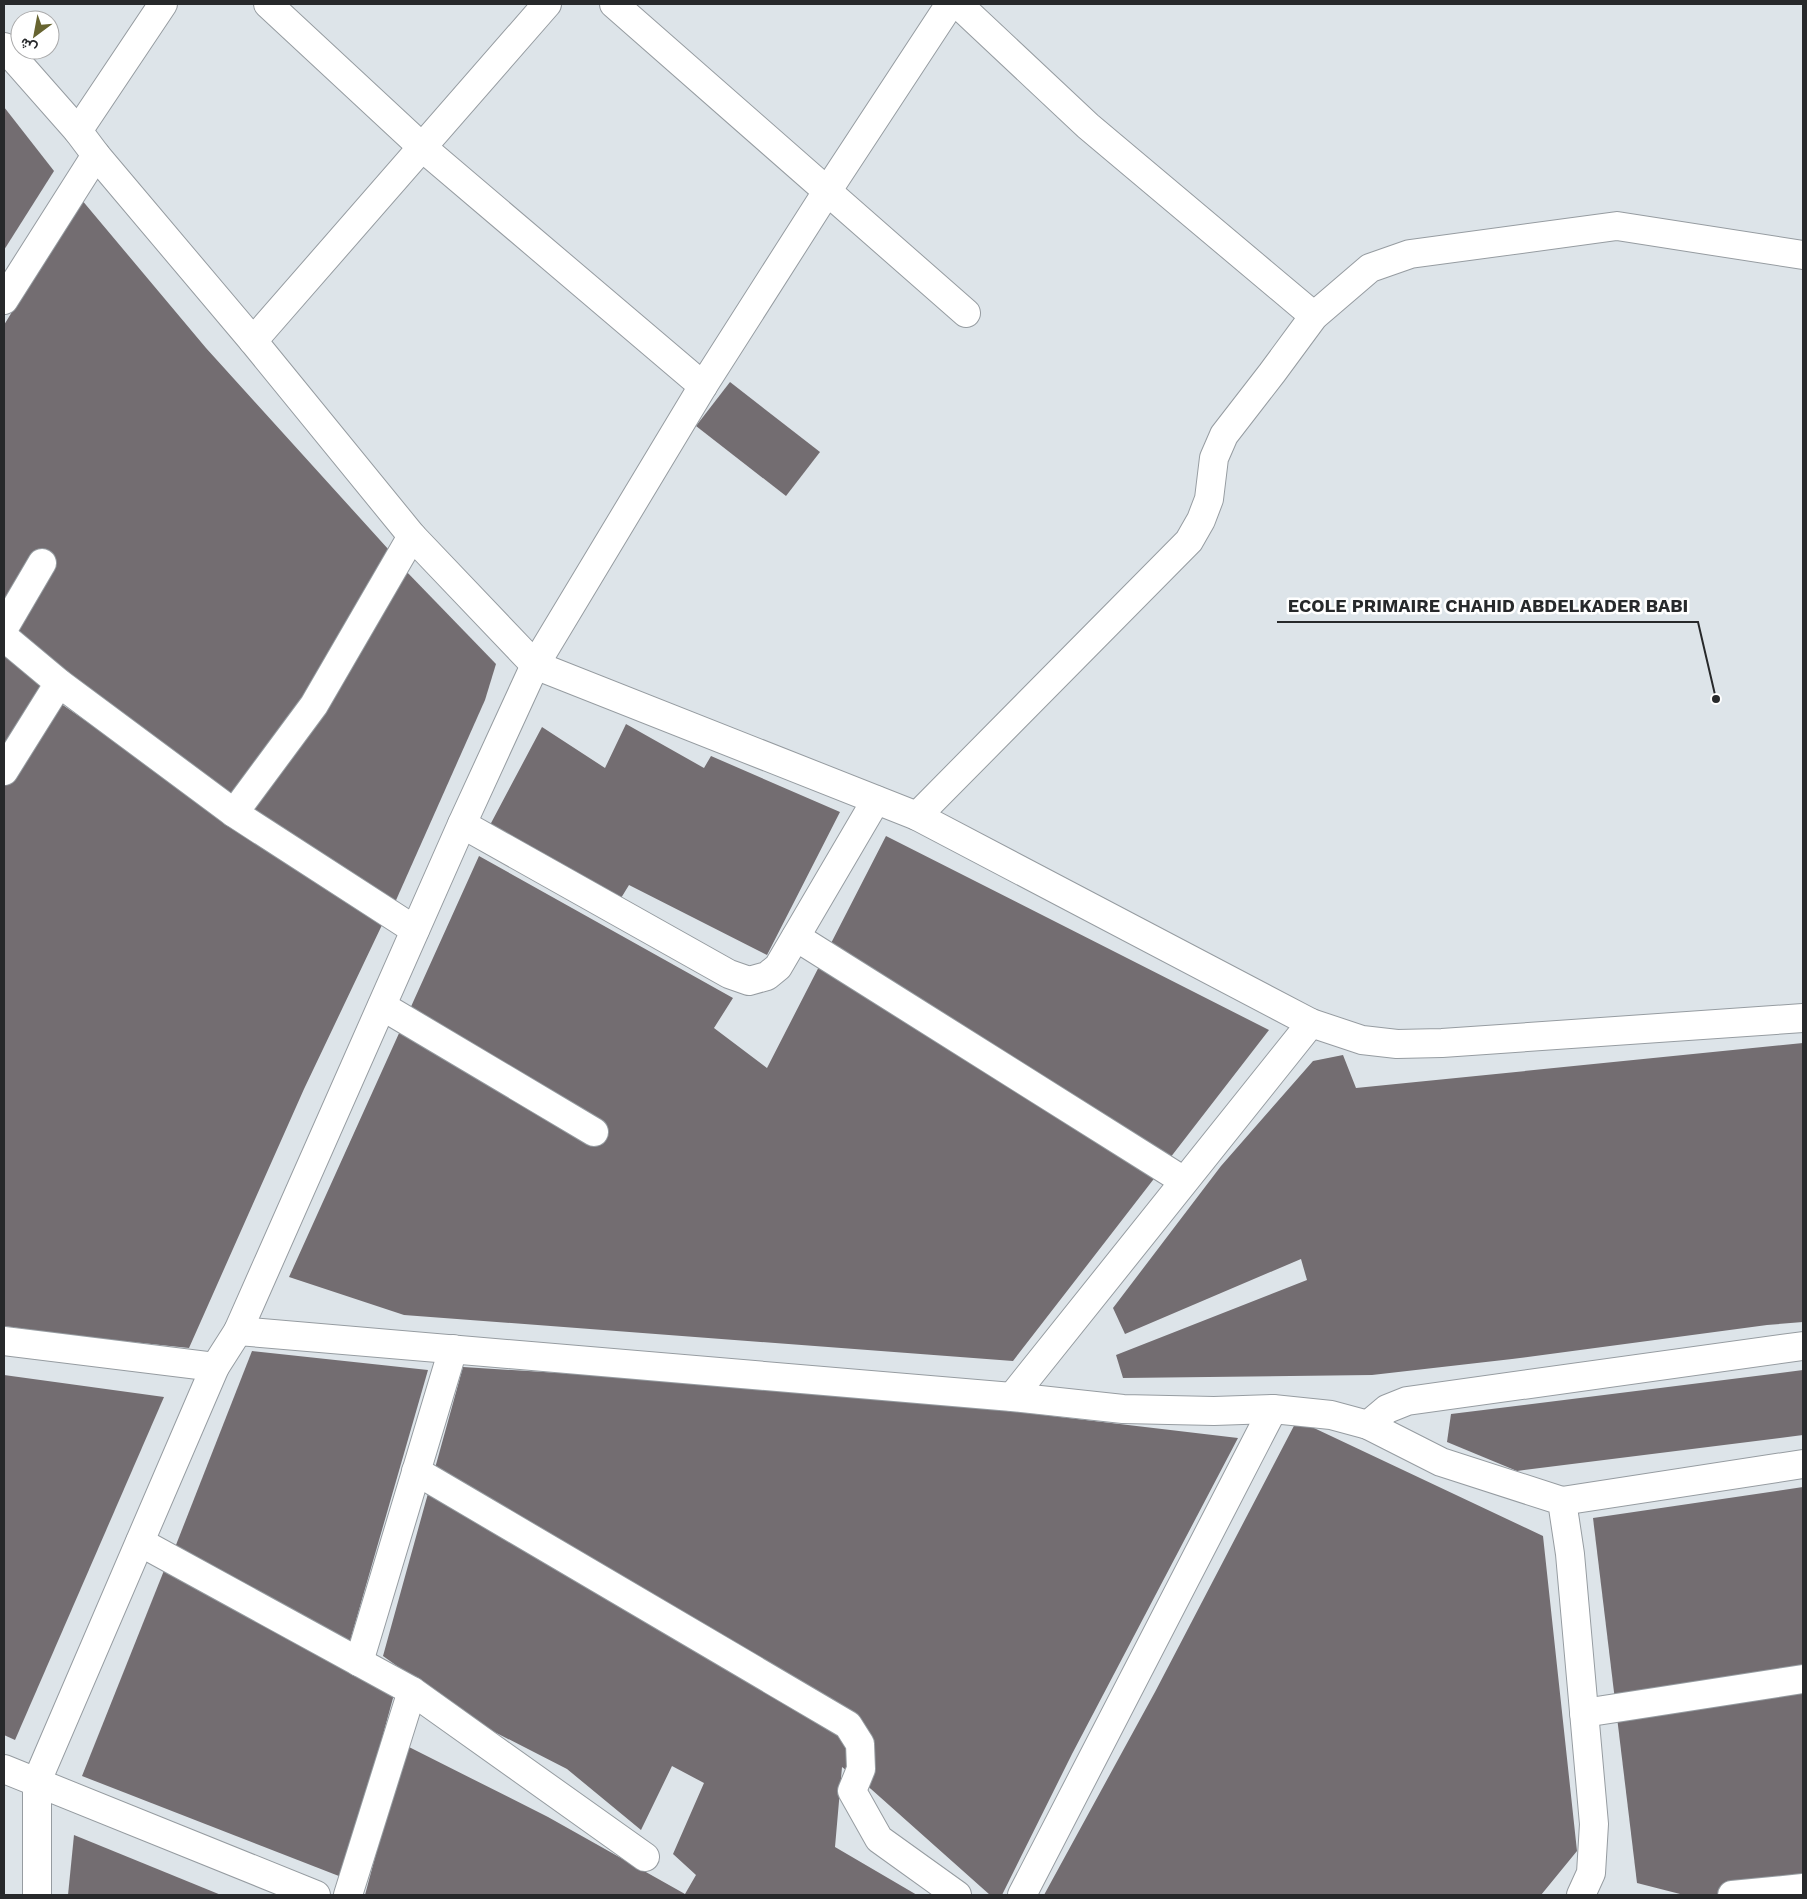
<svg xmlns="http://www.w3.org/2000/svg" width="1807" height="1899" font-family="'Work Sans',Vazirmatn,sans-serif">
  <style>
    .building { fill: #736d71 }
    .lines { fill: none; stroke-linecap: round; stroke-linejoin: round }
    .street-casing { stroke: #969ca1; stroke-width: 30 }
    .street { stroke: #fff; stroke-width: 28 }
    .leader { fill: none; stroke: #27292b; stroke-width: 2 }
    .callout-dot { fill: #27292b; stroke: #fff; stroke-width: 2 }
    .callout-label { font-size: 18px; text-anchor: middle; font-weight: bold; fill: #27292b; stroke: #fff; stroke-width: 5; stroke-linejoin: round; paint-order: stroke }
  </style>
  <rect width="100%" height="100%" fill="#dde4e9"/>
  <g class="building">
    <polygon points="4,107 54,171 4,250"/>
    <polygon points="81,199 206,348 389,550 307,697 231,803 7,633 4,602 4,325"/>
    <polygon points="730,382 820,452 786,496 696,426"/>
    <polygon points="404,569 496,664 485,700 393,907 249,815"/>
    <polygon points="4,646 50,684 4,749"/>
    <polygon points="57,701 382,925 304,1089 189,1348 75,1336 4,1326 4,780"/>
    <polygon points="626,724 704,768 711,756 840,812 767,955 629,885 618,903 490,825 542,727 605,768"/>
    <polygon points="886,836 1269,1030 1013,1361 404,1315 289,1277 479,856 733,998 714,1028 767,1068"/>
    <polygon points="1803,1043 1803,1322 1767,1325 1512,1359 1372,1375 1123,1378 1116,1355 1307,1280 1301,1259 1125,1334 1113,1308 1221,1166 1313,1061 1343,1055 1356,1088"/>
    <polygon points="252,1351 428,1370 350,1641 174,1550"/>
    <polygon points="463,1367 832,1390 1238,1438 1072,1754 1002,1895 990,1895 871,1789 842,1767 835,1847 917,1895 365,1895 405,1745 548,1817 685,1894 696,1875 673,1854 704,1783 672,1766 641,1830 567,1769 475,1722 383,1656"/>
    <polygon points="1803,1370 1803,1435 1517,1471 1447,1442 1451,1414"/>
    <polygon points="4,1375 164,1397 15,1740 4,1735"/>
    <polygon points="1297,1420 1543,1536 1577,1851 1541,1895 1044,1895 1155,1692"/>
    <polygon points="1803,1487 1803,1880 1763,1895 1684,1895 1637,1883 1593,1518"/>
    <polygon points="165,1568 396,1687 344,1878 82,1776"/>
    <polygon points="74,1835 221,1895 68,1895"/>
  </g>
  <g class="lines">
    <defs>
      <g id="street">
        <polyline points="268,4 423,148 703,386"/>
        <polyline points="614,4 966,313"/>
        <polyline points="958,4 1088,126 1314,316"/>
        <polyline points="4,47 78,131 96,155 253,341 412,536 535,665 917,816 1311,1023 1362,1040 1397,1044 1442,1043 1803,1018"/>
        <polyline points="78,131 163,4"/>
        <polyline points="4,300 96,155"/>
        <polyline points="253,341 547,4"/>
        <polyline points="4,628 42,563"/>
        <polyline points="4,637 59,683 234,813 314,705 412,536"/>
        <polyline points="4,771 59,683"/>
        <polyline points="234,813 415,930"/>
        <polyline points="917,816 1189,541 1201,520 1209,499 1214,458 1224,435 1272,373 1314,316 1370,268 1410,254 1617,226 1803,255"/>
        <polyline points="462,824 729,974 749,981 767,976 778,967 876,800"/>
        <polyline points="796,937 1184,1181"/>
        <polyline points="382,1006 594,1132"/>
        <polyline points="238,1331 1012,1397 1123,1409 1214,1411 1273,1409 1331,1415 1368,1425 1441,1462 1562,1501 1570,1554 1594,1824 1591,1873 1581,1895"/>
        <polyline points="4,1341 215,1367"/>
        <polyline points="1012,1397 1311,1023"/>
        <polyline points="1368,1425 1387,1409 1407,1401 1803,1346"/>
        <polyline points="416,1471 848,1725 860,1744 861,1769 852,1791 879,1839 957,1895"/>
        <polyline points="1562,1501 1803,1464"/>
        <polyline points="140,1542 412,1691 645,1857"/>
        <polyline points="359,1662 453,1349"/>
        <polyline points="1584,1713 1803,1679"/>
        <polyline points="4,1769 316,1895"/>
        <polyline points="37,1895 37,1781 215,1367 238,1331 462,824 535,665 703,386 828,190 950,4"/>
        <polyline points="348,1895 412,1691"/>
        <polyline points="1022,1895 1273,1409"/>
        <polyline points="1732,1895 1803,1888"/>
      </g>
    </defs>
    <use href="#street" class="street-casing"/>
    <use href="#street" class="street"/>
  </g>
  <path class="leader" d="M1716 699L1698 622H1277"/>
  <circle class="callout-dot" cx="1716" cy="699" r="5"/>
  <g class="callout-label">
    <text x="1488" y="612">ECOLE PRIMAIRE CHAHID ABDELKADER BABI</text>
  </g>
  <rect width="1807" height="1899" fill="none" stroke="#27292b" stroke-width="10"/>
  <g transform="translate(35 35) rotate(212)"><circle r="24" fill="#ffffff" stroke="#a9a9aa"/>
  <path d="M0-4L9 19L0 12L-9 19Z" fill="#676430"/>
  <text y="-8" font-size="14" font-weight="bold" text-anchor="middle" fill="#27292b">ش</text>
  </g>
</svg>
